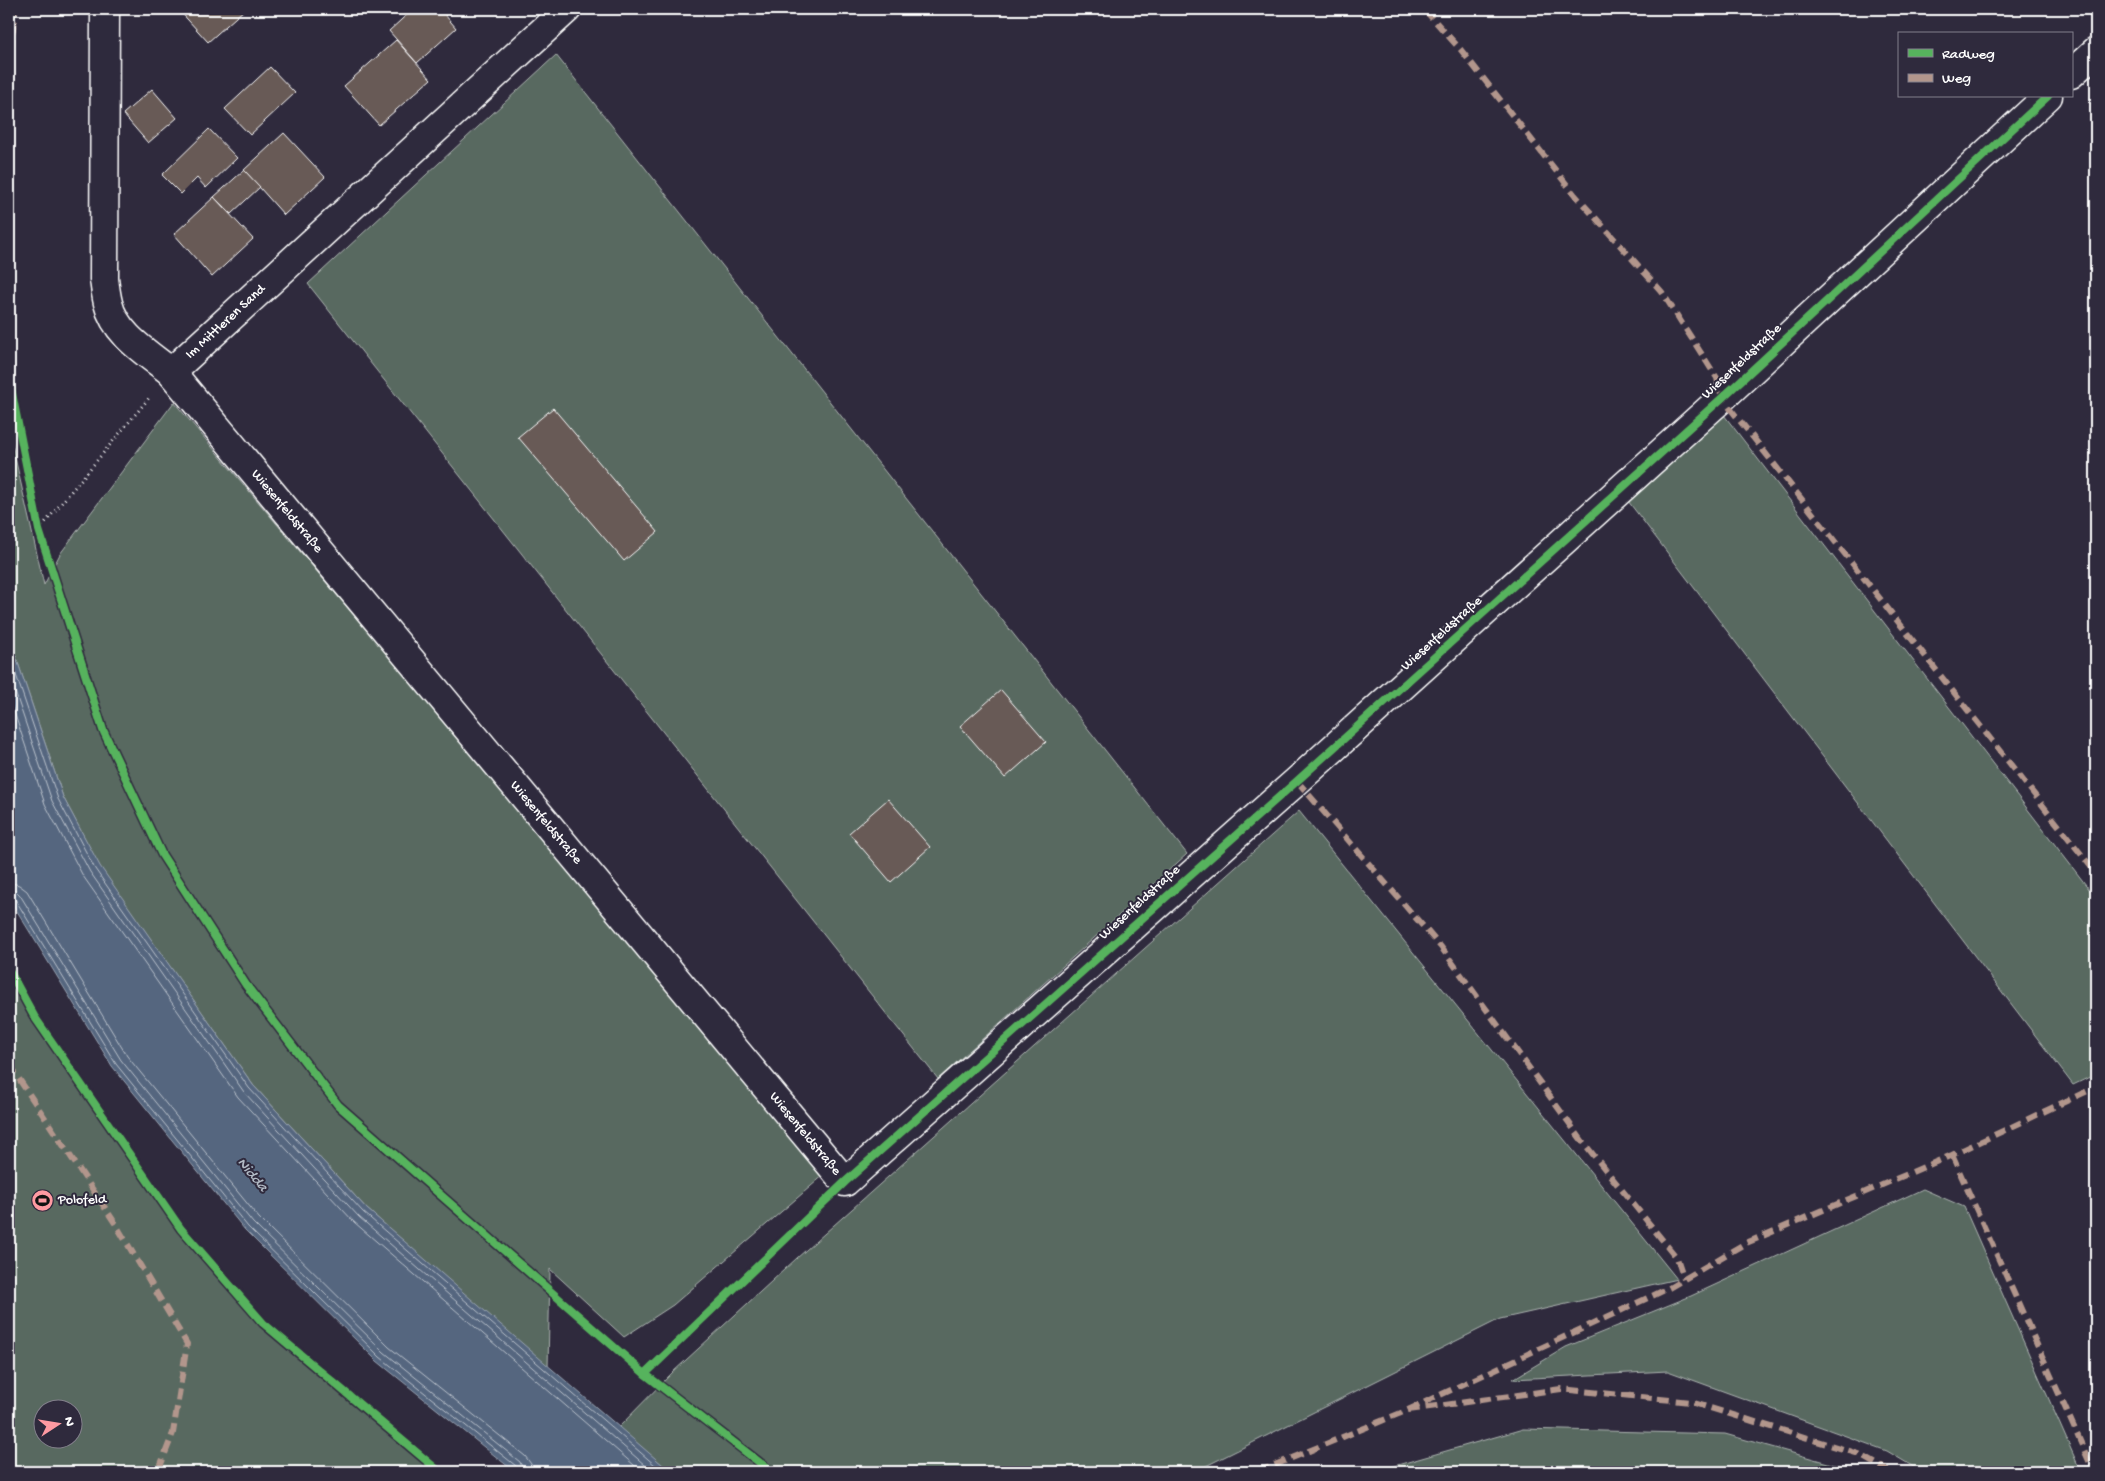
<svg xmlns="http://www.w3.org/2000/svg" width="2105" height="1481" font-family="'Gochi Hand',sans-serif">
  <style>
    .green { fill: #596961; stroke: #acb4b0; fill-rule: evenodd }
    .water { fill: #54667f; stroke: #98a3b2 }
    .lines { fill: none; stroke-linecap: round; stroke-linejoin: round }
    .shore { stroke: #bbc2cc; stroke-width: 1 }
    .building { fill: #685a56; stroke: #fff }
    .street-casing { stroke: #fff; stroke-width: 31 }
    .path { stroke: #fff; stroke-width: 3; stroke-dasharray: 1 4; stroke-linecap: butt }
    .street { stroke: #2f2a3d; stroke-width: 28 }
    .quiet { stroke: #b2968c; stroke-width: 6; stroke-dasharray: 12 6; stroke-linecap: butt }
    .cycleway-casing { stroke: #2f2a3d; stroke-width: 11 }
    .cycleway { stroke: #56b35d; stroke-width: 8 }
    .labels { text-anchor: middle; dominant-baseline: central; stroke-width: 4; stroke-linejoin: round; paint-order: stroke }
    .street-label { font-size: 14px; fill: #fff; stroke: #2f2a3d }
    .poi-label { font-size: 14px; fill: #fff; stroke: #2f2a3d; text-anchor: start }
    .water-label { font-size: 15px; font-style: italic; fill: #b2bac5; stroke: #2f2a3d }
  </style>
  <rect width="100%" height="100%" fill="#2f2a3d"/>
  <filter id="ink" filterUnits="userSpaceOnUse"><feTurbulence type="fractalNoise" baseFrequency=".02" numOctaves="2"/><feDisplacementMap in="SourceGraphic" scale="10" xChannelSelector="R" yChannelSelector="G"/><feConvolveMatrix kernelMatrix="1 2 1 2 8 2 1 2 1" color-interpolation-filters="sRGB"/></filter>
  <g filter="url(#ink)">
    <g class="green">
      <polygon points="556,55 1187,854 938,1079 308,284"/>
      <polygon points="174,402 825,1174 673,1305 624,1337 550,1269 548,1368 367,1209 253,1085 100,867 63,797 9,636 9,431 44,585 60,554"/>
      <polygon points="1724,415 2096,898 2096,1074 2073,1085 1628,501"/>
      <polygon points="1299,811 1677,1279 1500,1319 1194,1472 671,1472 618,1428 673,1372 797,1258"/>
      <path d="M9 970 34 1016 181 1229 263 1323 440 1472H9ZM42 1408H72V1438H42Z"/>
      <polygon points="1923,1189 1964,1207 2081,1472 1922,1472 1887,1451 1668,1371 1513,1379 1566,1347 1691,1296"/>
      <polygon points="1523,1429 1725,1434 1860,1472 1373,1472"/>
    </g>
    <polygon class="water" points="9,636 63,797 100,866 253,1085 367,1209 671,1472 515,1472 377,1361 245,1230 112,1066 9,898"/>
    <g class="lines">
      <g class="shore">
        <polyline points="9,654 58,799 95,869 249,1088 363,1212 663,1472"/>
        <polyline points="9,674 52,801 90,872 244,1092 359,1217 653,1472"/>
        <polyline points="9,697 45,804 83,876 238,1097 354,1222 642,1472"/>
        <polyline points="9,882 19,885 27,891 127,1056 259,1218 389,1347 525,1456 531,1464 532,1472"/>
        <polyline points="9,890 16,891 20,895 121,1060 253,1223 384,1352 520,1462 524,1472"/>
        <polyline points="9,896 15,899 116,1064 248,1227 380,1357 516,1466 518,1472"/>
      </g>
    </g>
    <g class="building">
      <polygon points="178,9 245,9 208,42"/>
      <polygon points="413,9 440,9 456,28 417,63 389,31"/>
      <polygon points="396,40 431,79 379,125 344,86"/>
      <polygon points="270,67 295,93 250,135 225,109"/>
      <polygon points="152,89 177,118 148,143 123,114"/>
      <polygon points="209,129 237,158 206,188 197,178 181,194 162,175"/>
      <polygon points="284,133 325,177 284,215 244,170"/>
      <polygon points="244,170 260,187 231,214 214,197"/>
      <polygon points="214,197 253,239 212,277 174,234"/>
      <polygon points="553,408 658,532 624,561 518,437"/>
      <polygon points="1001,690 1046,742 1005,778 960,726"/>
      <polygon points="888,799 930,847 891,882 849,833"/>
    </g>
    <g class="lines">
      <defs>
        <g id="street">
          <path id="s1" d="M105 9 104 279C105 287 106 295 108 303 115 334 147 353 171 372L845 1182 1297 781 1722 398 2048 96"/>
          <polyline points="2071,74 2096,51"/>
          <path id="s2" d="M171 372 567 9"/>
        </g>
      </defs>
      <use href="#street" class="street-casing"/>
      <polyline class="path" points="39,530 149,398"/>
      <use href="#street" class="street"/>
      <g class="quiet">
        <polyline points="1424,9 1461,50 1575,195 1662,292 1717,378 1722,398 2096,873"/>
        <polyline points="9,68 15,9"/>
        <polyline points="1297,781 1441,947 1583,1142 1677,1258 1684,1279"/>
        <polyline points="9,1064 115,1223 187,1344 173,1433 158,1472"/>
        <polyline points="1952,1155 2094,1472"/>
        <polyline points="1408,1410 1669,1288 1744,1244 1952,1155 2096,1087"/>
        <polyline points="1258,1472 1408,1410 1561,1389 1691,1402 1859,1454 1890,1472"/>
      </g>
      <defs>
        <g id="cycleway">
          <polyline points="9,378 39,530 103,730 162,855 246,985 338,1105 645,1374 772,1472"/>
          <polyline points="9,970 34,1016 181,1229 263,1323 440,1472"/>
          <polyline points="645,1374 845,1182 1297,781 1722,398 2048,96"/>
        </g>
      </defs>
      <use href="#cycleway" class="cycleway-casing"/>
      <use href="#cycleway" class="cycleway"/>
    </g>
  </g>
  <defs>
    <symbol id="stadium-disc" viewBox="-11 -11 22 22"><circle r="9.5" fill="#ff9aa2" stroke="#2f2a3d"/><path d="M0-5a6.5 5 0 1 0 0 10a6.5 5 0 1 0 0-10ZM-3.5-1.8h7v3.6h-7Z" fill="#111"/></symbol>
  </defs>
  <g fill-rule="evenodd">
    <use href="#stadium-disc" x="30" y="1188" width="25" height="25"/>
  </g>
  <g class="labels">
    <g class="street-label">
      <text stroke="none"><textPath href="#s2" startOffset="74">Im Mittleren Sand</textPath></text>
      <text transform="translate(1742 362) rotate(-43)">Wiesenfeldstraße</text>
      <text stroke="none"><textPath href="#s1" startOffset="571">Wiesenfeldstraße</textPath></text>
      <text transform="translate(1442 634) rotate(-42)">Wiesenfeldstraße</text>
      <text stroke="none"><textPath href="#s1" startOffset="976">Wiesenfeldstraße</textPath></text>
      <text transform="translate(1140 903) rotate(-42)">Wiesenfeldstraße</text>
      <text stroke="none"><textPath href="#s1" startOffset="1381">Wiesenfeldstraße</textPath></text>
    </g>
    <g class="poi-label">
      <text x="58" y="1200">Polofeld</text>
    </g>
    <g class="water-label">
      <text transform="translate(252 1175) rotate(50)">Nidda</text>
    </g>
  </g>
  <rect width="2105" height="1481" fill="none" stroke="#2f2a3d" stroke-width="30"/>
  <rect x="15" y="15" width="2075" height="1451" fill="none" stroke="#fff" stroke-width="2" filter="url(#ink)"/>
  <rect x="1898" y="32" width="175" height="65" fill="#2f2a3d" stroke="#827f8b"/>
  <rect x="1908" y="49" width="25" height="8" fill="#56b35d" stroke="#827f8b"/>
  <text x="1942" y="58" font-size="15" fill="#ffffff">Radweg</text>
  <rect x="1908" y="74" width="25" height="8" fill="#b2968c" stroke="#827f8b"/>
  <text x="1942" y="82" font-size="15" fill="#ffffff">Weg</text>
  <g transform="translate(58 1424) rotate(78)"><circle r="24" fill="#2f2a3d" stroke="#827f8b"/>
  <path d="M0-4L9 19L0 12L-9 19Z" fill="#ff9aa2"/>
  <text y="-8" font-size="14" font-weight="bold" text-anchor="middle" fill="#ffffff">N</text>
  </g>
</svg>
